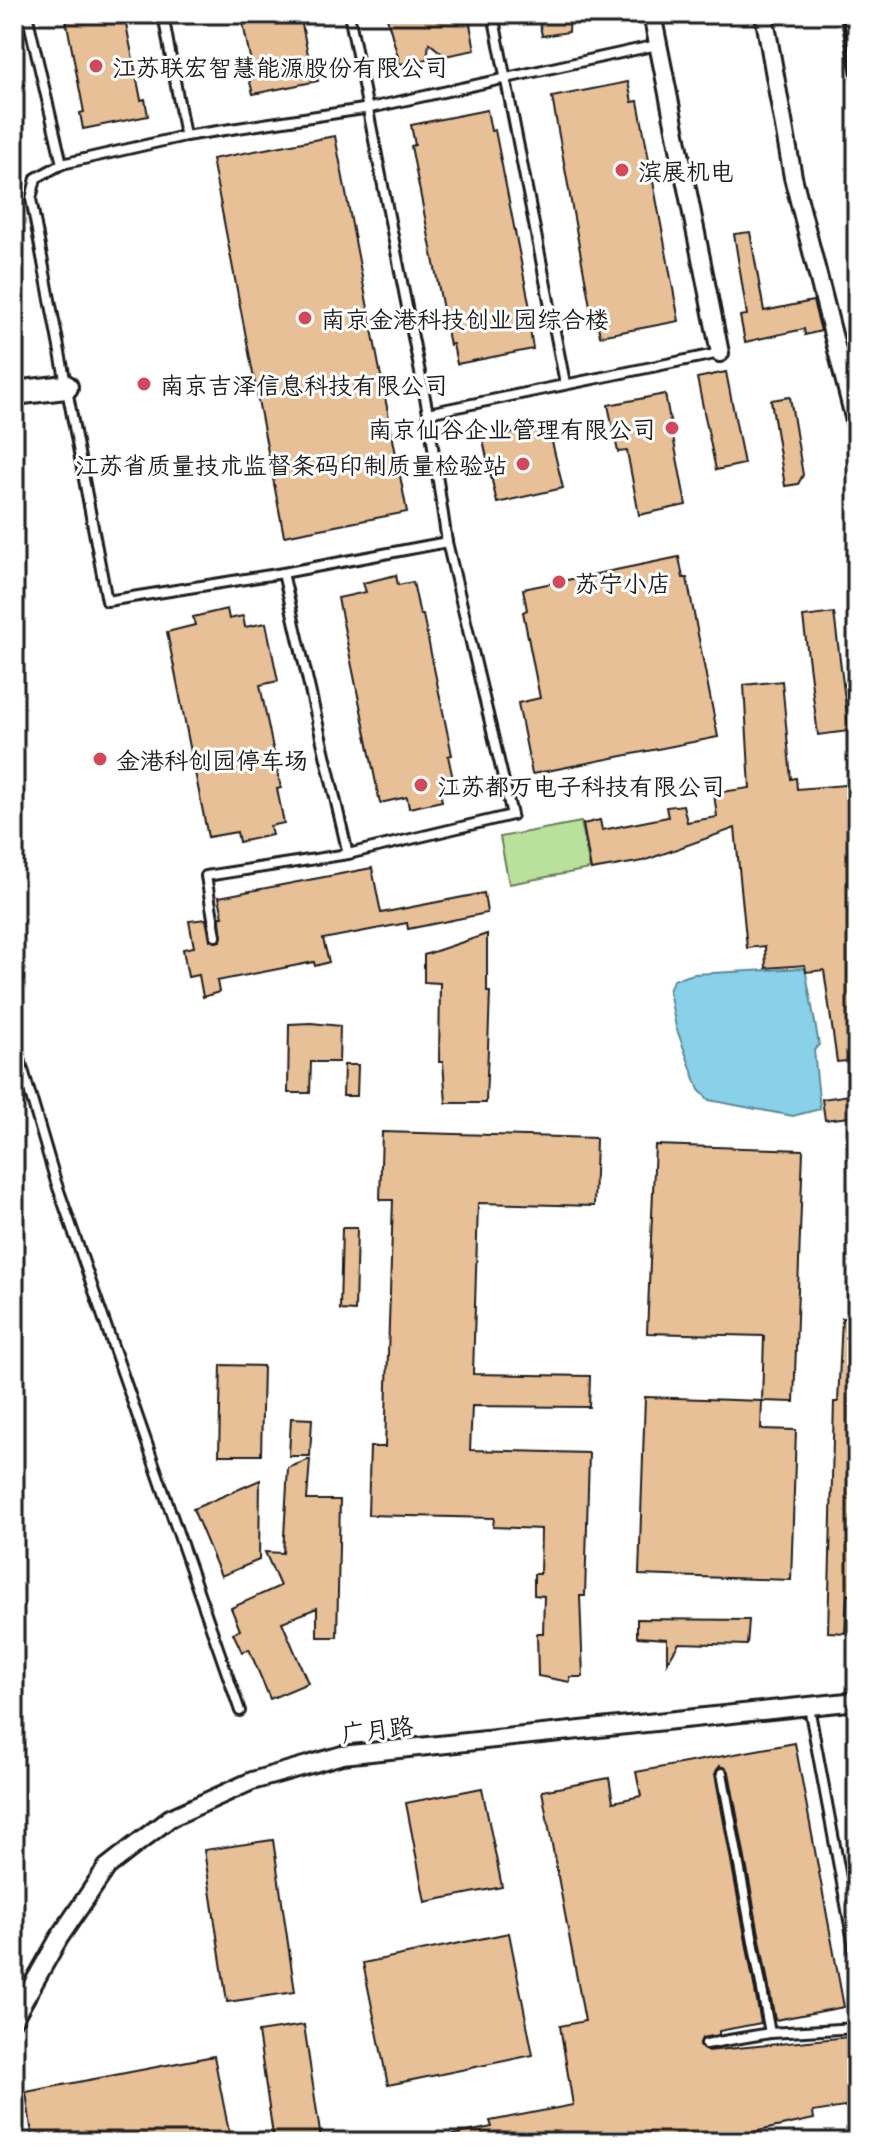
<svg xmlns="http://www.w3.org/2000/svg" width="871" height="2156" font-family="'Playpen Sans','LXGW WenKai TC',sans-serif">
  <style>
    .green { fill: #bae19c; stroke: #6b7e5c; stroke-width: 2 }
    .water { fill: #88d1e9; stroke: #5d8997; stroke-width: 2 }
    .building { fill: #e8c098; stroke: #1c1c1c; stroke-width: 2 }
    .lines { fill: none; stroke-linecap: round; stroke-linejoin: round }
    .lane-casing { stroke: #1c1c1c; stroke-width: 14 }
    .street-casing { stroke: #1c1c1c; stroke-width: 22 }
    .secondary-casing { stroke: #1c1c1c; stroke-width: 28 }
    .lane { stroke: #fff; stroke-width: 8 }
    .street { stroke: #fff; stroke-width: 16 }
    .secondary { stroke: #fff; stroke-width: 22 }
    .rail { stroke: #1c1c1c; stroke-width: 6 }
    .poi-dot { fill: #d1495b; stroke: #fff; stroke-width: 3 }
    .labels { text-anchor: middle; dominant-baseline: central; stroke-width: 6; stroke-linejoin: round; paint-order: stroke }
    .poi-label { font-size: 24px; fill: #1c1c1c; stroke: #fff; text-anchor: start }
    .street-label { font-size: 24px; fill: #1c1c1c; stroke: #fff }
  </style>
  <rect width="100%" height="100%" fill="#fff"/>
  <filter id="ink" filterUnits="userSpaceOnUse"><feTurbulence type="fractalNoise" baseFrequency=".0125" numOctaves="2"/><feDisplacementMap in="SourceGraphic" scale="16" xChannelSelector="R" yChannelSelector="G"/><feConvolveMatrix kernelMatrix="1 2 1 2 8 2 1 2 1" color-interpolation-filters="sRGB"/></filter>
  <g filter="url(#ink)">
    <polygon class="green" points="581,822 590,869 509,884 500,837"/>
    <polygon class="water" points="805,968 819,1045 814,1050 820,1109 793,1116 709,1100 699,1090 676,1027 669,991 673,980 694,974"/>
    <g class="building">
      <polygon points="65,14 124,14 141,100 145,99 148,116 83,129 80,113 84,112"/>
      <polygon points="241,14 300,14 310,65 315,65 318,81 253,94 249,78 254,77"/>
      <polygon points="386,14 468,14 475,50 445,56 429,43 427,59 400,64"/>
      <polygon points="538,14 570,14 569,32 542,36"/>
      <polygon points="628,82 632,102 638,101 679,321 600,336 596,316 592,317 552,97"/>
      <polygon points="487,110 491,131 495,130 534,328 530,329 533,349 457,364 453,344 450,345 411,146 415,145 411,125"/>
      <polygon points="335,136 407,512 284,536 212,159"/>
      <polygon points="750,232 764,311 813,301 821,331 805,335 804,329 745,342 740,316 747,315 734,234"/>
      <polygon points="726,372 744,464 716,470 697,378"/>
      <polygon points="665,394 686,505 639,515 627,451 618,452 608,405"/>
      <polygon points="790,397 803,475 798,484 785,486 771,400"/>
      <polygon points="548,425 563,488 497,503 483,440"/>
      <polygon points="679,557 683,578 687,578 718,737 532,774 518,703 540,698 523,612 527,610 523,589"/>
      <polygon points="396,575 398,585 413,582 420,615 423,615 452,755 448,756 455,788 440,792 442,801 409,808 407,797 380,803 338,598 366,592 363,583"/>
      <polygon points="227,609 229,619 243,616 245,627 266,623 278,681 260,685 281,788 277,789 284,823 270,826 272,835 239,842 237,832 208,837 167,632 195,625 193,617"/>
      <polygon points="834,613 849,731 818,735 803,617"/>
      <polygon points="782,681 791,779 796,778 797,789 857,784 857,1060 837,1062 824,970 806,972 805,965 766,968 765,946 747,948 735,828 643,861 591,870 583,824 600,820 602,830 668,817 666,807 683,805 687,822 717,817 714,793 750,788 744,685"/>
      <polygon points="372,868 381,913 484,893 487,913 408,929 407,923 323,939 329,962 315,966 314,962 217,981 219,992 203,997 199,975 188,977 183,949 194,947 189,921 206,919 210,940 221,941 220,917 223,917 219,897"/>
      <polygon points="487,934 487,992 490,992 486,1103 446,1103 443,1062 439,1062 440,983 424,982 424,955"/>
      <polygon points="311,1023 340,1026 339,1062 311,1062 310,1093 288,1093 289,1024"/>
      <polygon points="344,1065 358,1065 357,1096 343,1096"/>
      <polygon points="857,1094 857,1116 825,1120 822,1099"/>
      <polygon points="382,1132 596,1138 594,1206 478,1203 473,1374 590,1376 589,1407 472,1406 470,1450 589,1453 585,1596 580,1596 583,1677 570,1677 570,1682 538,1676 537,1633 543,1633 544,1596 534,1595 534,1574 540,1574 541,1529 493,1527 494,1518 368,1515 370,1447 385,1447 393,1200 380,1200"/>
      <polygon points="655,1145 803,1150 794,1402 762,1401 764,1336 647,1333"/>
      <polygon points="342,1228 357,1228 355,1311 340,1310"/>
      <polygon points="842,1318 857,1319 857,1395 852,1395 850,1462 857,1462 857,1595 847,1595 845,1633 828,1632 834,1402 838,1402"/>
      <polygon points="221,1365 263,1366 261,1455 219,1455"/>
      <polygon points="645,1397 762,1401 761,1429 796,1430 791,1580 639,1575"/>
      <polygon points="291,1418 312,1419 310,1456 289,1456"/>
      <polygon points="310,1459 307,1500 340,1500 337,1637 317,1637 317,1608 282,1622 308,1683 270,1699 249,1649 242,1652 233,1633 240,1630 231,1608 280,1586 265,1552 283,1553 288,1468"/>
      <polygon points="260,1480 259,1560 221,1576 193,1509"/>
      <polygon points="637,1619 749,1620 747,1645 679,1643 667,1663 667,1639 637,1637"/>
      <polygon points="795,1743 844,2007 775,2020 729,1772 720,1766 715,1774 761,2023 719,2031 719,2035 702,2038 699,2046 707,2051 848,2037 851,2054 855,2054 857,2064 857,2105 813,2112 814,2119 707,2142 452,2142 452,2135 492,2127 490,2121 573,2105 560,2026 585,2021 542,1791 609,1778 613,1802 641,1796 636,1772"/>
      <polygon points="482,1788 502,1887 425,1902 406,1803"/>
      <polygon points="273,1840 295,1992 227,2002 204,1850"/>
      <polygon points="509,1933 533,2055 388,2085 363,1963"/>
      <polygon points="304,2025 321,2139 274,2142 258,2032"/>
      <polygon points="214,2056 231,2142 33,2142 26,2092"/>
    </g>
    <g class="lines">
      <defs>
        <g id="lane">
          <polyline points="27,14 62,164 36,178 31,199 107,601 283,573 447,542"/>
          <polyline points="163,14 185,136"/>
          <polyline points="493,14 565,383"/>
          <polyline points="62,164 185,136 370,108 657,45"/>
          <polyline points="428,413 720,353"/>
          <polyline points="283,573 348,854"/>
          <polyline points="216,936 206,876 348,854 512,815 447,542 428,413 349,14"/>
          <polyline points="14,1039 56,1182 240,1711"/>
          <polyline points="809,1707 857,1963"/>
          <polyline points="722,1773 770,2033"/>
          <polyline points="706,2044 770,2033 857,2028"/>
        </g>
        <g id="street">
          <polyline points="652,14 720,353"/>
          <polyline points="764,14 793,177 857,429"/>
          <polyline points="14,2018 59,1938 107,1867 170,1818 252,1781 342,1755 857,1701"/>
        </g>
        <polyline id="secondary" points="14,393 66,387"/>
      </defs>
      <use href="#lane" class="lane-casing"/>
      <use href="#street" class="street-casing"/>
      <use href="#secondary" class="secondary-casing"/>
      <use href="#lane" class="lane"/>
      <use href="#street" class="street"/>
      <use href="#secondary" class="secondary"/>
      <polyline class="rail" points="842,14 857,98"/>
    </g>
  </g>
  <g class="poi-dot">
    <circle cx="96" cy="66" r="8"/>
    <circle cx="622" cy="170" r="8"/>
    <circle cx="305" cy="318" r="8"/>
    <circle cx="144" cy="384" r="8"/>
    <circle cx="672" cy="428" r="8"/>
    <circle cx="523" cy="464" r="8"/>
    <circle cx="559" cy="582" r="8"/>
    <circle cx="100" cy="759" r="8"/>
    <circle cx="421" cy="785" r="8"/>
  </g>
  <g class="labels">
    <g class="poi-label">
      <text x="112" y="66">江苏联宏智慧能源股份有限公司</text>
      <text x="638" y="170">滨展机电</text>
      <text x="321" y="318">南京金港科技创业园综合楼</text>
      <text x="160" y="384">南京吉泽信息科技有限公司</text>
      <text x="656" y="428" text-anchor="end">南京仙谷企业管理有限公司</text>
      <text x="507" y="464" text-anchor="end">江苏省质量技术监督条码印制质量检验站</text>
      <text x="575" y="582">苏宁小店</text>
      <text x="116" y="759">金港科创园停车场</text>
      <text x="437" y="785">江苏都万电子科技有限公司</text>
    </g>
    <g class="street-label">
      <text transform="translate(377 1728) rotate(-7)">广月路</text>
    </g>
  </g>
  <rect width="871" height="2156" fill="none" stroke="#fff" stroke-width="48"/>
  <rect x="24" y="24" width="823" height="2108" fill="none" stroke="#1c1c1c" stroke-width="3" filter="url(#ink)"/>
</svg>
